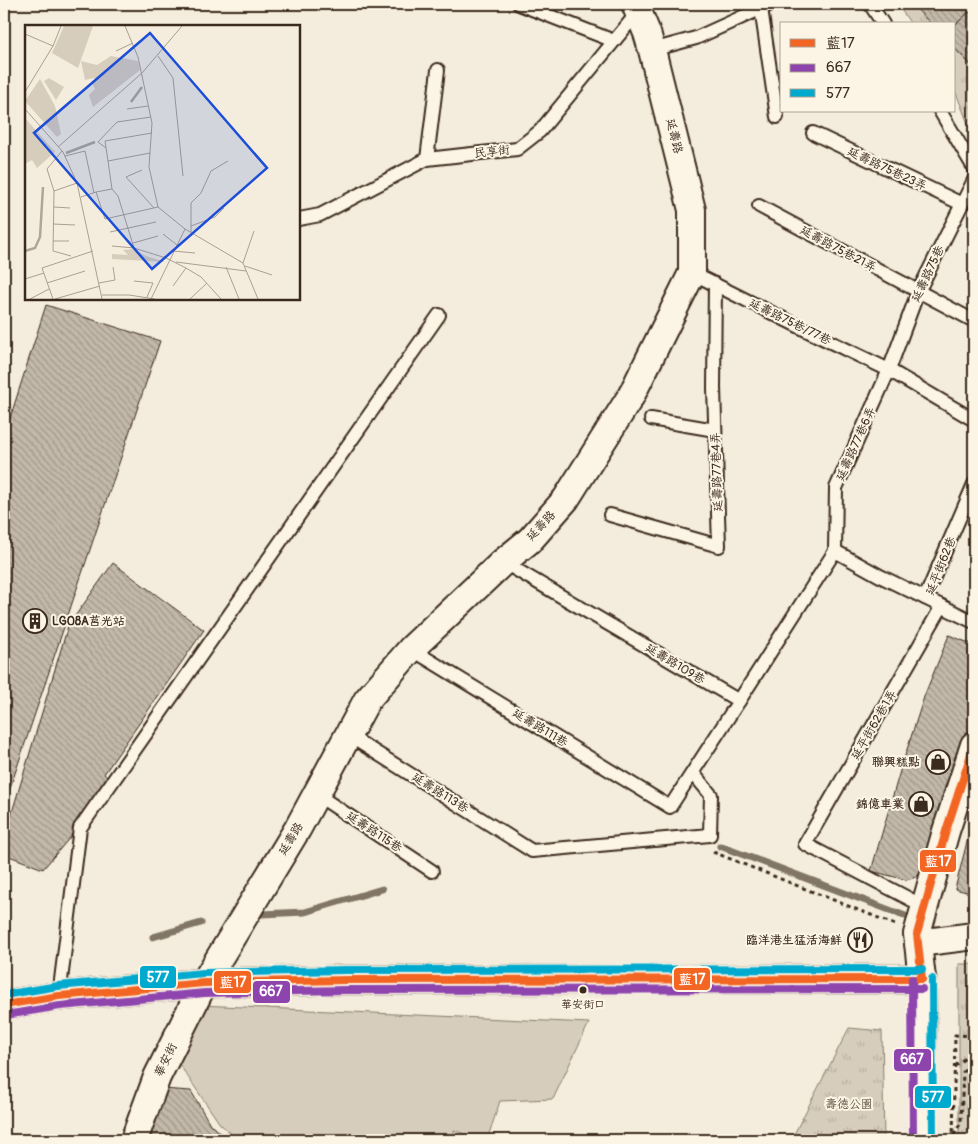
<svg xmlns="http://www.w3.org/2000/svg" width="978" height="1144" font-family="Pangolin,'LXGW WenKai TC',sans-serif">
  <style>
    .grass { fill: #d6cdbd; stroke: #887c6e }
    .park { fill: url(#park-tufts); stroke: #887c6e }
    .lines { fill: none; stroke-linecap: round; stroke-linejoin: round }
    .stream { stroke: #817466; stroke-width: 7 }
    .building { fill: url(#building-back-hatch); stroke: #3b2a1e }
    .service-casing { stroke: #3b2a1e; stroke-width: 16 }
    .minor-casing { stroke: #3b2a1e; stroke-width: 30 }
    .tertiary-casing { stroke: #3b2a1e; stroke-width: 31 }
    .path { stroke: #3b2a1e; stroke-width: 3; stroke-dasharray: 4 4; stroke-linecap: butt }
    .service { stroke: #fcf5e5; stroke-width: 12 }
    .minor { stroke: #fcf5e5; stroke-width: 26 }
    .tertiary { stroke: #fcf5e5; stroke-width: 28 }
    .bus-1-casing { stroke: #fcf5e5; stroke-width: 11 }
    .bus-2-casing { stroke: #fcf5e5; stroke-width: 11 }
    .bus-3-casing { stroke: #fcf5e5; stroke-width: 11 }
    .bus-1 { stroke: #f26522; stroke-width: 8 }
    .bus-2 { stroke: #8e44ad; stroke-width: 8 }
    .bus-3 { stroke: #00a9ce; stroke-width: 8 }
    .bus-dot { fill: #3b2a1e; stroke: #fcf5e5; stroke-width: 2 }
    .labels { text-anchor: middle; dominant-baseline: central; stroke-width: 4; stroke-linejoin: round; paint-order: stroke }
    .bus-label { font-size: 11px; fill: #3b2a1e; stroke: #fcf5e5 }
    .street-label { font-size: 12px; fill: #3b2a1e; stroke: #fcf5e5 }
    .poi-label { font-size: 12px; font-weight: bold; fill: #3b2a1e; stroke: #fcf5e5; text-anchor: end }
    .park-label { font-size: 12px; fill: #625346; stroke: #fcf5e5 }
    .inset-river { fill: none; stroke: #b0a596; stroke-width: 2.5 }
    .inset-road { fill: none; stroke: #aa9f91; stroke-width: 1 }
    .view { fill: #1d4ed8; fill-opacity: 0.15; stroke: #1d4ed8; stroke-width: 2.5 }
    .inset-edge { fill: none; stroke: #3b2a1e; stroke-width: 2.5 }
    .line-badge { stroke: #fcf5e5; stroke-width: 2 }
    .badge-label { font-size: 14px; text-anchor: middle; font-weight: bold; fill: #fff }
  </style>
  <defs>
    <pattern id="park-tufts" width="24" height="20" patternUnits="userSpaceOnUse" patternTransform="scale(1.25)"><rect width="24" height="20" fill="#d6cdbd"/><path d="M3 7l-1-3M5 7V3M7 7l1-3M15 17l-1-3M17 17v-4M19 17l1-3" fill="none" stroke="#b9b0a2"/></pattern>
    <pattern id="building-back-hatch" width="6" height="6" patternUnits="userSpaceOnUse" patternTransform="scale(1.25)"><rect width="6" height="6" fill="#c3b9aa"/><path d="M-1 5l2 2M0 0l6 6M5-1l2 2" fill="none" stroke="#a0978a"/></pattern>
  </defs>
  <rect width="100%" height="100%" fill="#f4eddd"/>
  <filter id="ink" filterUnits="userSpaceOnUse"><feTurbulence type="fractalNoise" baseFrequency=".02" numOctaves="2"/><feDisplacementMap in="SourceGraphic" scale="10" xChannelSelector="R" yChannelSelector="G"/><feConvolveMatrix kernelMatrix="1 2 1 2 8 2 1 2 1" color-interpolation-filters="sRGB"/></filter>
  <g filter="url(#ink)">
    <polygon class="grass" points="200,1005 589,1023 553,1099 500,1101 487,1140 480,1140 454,1130 455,1140 239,1140 220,1124 175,1058"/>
    <g class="park">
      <polygon points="897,4 914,4 933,24 911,24"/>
      <polygon points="954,47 974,69 974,139 954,88"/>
      <rect x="959" y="964" width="15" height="176"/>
      <polygon points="849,1028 882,1031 884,1140 791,1140"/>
    </g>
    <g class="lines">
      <g class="stream">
        <polyline points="720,846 908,917"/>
        <polyline points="262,914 305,912 382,889"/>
        <polyline points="153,937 201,923"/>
      </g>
    </g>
    <g class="building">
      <polygon points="912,4 961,4 969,12 954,26 954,24 931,24"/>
      <polygon points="969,12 974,17 974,68 954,48 954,26"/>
      <polygon points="46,305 160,341 4,806 4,437"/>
      <polygon points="113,563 204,630 104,774 110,780 78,828 43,869 4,854 4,839 68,626"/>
      <polygon points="949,635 974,645 974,717 922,872 916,877 907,880 871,871 900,771 925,694"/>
      <polygon points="970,830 974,831 974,894 955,889"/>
      <polygon points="162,1089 191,1091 210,1124 227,1140 145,1140"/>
    </g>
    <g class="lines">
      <defs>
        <g id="service">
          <polyline points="519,4 614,41"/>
          <polyline points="870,4 883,24"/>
          <polyline points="761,8 777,117"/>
          <polyline points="652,50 696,38 771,4"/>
          <polyline points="940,111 974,168"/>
          <polyline points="813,133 962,204"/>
          <polyline points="427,159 438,70"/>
          <polyline points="759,206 974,321"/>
          <polyline points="299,219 320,215 427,159 517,149 540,131 638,12"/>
          <polyline points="692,273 816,335 889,370 974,420"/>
          <polyline points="651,419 715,430"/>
          <polyline points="974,484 925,598 974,622"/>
          <polyline points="610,515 719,546 714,388 715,284"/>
          <polyline points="925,598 882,577 835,551 836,488 889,370 918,292 974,180"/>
          <polyline points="411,649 670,807 739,701 503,562"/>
          <polyline points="739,701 835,551"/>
          <polyline points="348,735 532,851 710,835 711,795 693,773"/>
          <polyline points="316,794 432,871"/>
          <polyline points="925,907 805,844 942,606"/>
          <polyline points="59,996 80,828 439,315"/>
        </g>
        <g id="minor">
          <polyline points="918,943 974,936"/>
          <polyline points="134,1140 157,1077 204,983 298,828 367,700 411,649 503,562 530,540 566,499 631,396 692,273 692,210 652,50 647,33 635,4"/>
          <polyline points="923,1140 923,1026 922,979 917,934 946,831 974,745"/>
        </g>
        <polyline id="tertiary" points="4,1005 59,996 204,983 346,980 922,979"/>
      </defs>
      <use href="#service" class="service-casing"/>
      <use href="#minor" class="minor-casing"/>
      <use href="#tertiary" class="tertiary-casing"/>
      <g class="path">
        <polyline points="713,852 896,925"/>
        <polyline points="955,1066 974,1051"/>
        <polyline points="954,1135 961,1122 963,1072 974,1061"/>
        <polyline points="953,1140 955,1035 974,1036"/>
      </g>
      <use href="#service" class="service"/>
      <use href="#minor" class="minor"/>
      <use href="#tertiary" class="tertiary"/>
      <defs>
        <g id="bus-1">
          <polyline points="922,979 917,934 946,831 974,745"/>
          <polyline points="4,1005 59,996 204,983 346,980 922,979"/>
        </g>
        <g id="bus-2">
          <polyline points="912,979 913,1140"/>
          <polyline points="6,1015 60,1006 205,993 346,990 922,989"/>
        </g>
        <g id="bus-3">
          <polyline points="932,979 933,1140"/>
          <polyline points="4,995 58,986 204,973 346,970 922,969"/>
        </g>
      </defs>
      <use href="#bus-1" class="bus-1-casing"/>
      <use href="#bus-2" class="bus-2-casing"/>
      <use href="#bus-3" class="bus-3-casing"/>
      <use href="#bus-1" class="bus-1"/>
      <use href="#bus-2" class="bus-2"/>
      <use href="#bus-3" class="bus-3"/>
    </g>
  </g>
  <defs>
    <symbol id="building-ring" viewBox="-11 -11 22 22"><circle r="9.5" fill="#fcf5e5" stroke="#3b2a1e" stroke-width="1.5"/><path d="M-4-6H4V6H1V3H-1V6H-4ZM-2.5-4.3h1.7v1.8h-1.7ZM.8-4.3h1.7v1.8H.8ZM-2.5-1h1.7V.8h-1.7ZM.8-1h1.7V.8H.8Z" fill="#3b2a1e"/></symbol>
    <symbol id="shop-ring" viewBox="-11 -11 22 22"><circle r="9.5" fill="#fcf5e5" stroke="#3b2a1e" stroke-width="1.5"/><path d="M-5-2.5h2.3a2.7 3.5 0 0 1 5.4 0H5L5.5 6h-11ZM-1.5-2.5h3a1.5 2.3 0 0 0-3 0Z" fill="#3b2a1e"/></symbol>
    <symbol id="restaurant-ring" viewBox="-11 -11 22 22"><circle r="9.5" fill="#fcf5e5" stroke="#3b2a1e" stroke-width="1.5"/><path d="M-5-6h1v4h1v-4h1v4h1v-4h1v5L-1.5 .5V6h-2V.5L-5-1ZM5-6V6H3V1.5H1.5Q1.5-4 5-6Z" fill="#3b2a1e"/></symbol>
  </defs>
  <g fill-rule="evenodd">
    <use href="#building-ring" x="21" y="607" width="28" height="28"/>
    <use href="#shop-ring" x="924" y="748" width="28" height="28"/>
    <use href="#shop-ring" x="907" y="790" width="28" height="28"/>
    <use href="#restaurant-ring" x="846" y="926" width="28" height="28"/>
  </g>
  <circle class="bus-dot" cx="583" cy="990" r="4.5"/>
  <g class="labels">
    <g class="bus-label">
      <text x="583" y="1004">華安街口</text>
    </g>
    <g class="street-label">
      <text transform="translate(674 136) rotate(76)">延壽路</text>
      <text transform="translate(492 152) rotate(-6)">民享街</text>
      <text transform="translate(887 169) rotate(25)">延壽路75巷23弄</text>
      <text transform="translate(838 249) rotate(28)">延壽路75巷21弄</text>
      <text transform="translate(928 274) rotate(-65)">延壽路75巷</text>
      <text transform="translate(790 322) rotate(26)">延壽路75巷/77巷</text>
      <text transform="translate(856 444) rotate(-66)">延壽路77巷6弄</text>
      <text transform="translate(717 472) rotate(-92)">延壽路77巷4弄</text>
      <text transform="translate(541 526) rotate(-47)">延壽路</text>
      <text transform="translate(941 566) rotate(-68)">延平街62巷</text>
      <text transform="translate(675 664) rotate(31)">延壽路109巷</text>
      <text transform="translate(874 725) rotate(-60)">延平街62巷1弄</text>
      <text transform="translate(540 728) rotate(31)">延壽路111巷</text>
      <text transform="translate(440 793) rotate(32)">延壽路113巷</text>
      <text transform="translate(374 832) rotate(33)">延壽路115巷</text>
      <text transform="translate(291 839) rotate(-59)">延壽路</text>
      <text transform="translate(166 1060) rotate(-64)">華安街</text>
    </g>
    <g class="poi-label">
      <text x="52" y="621" text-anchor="start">LG08A莒光站</text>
      <text x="920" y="762">聯興糕點</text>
      <text x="904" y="804">錦億車業</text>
      <text x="842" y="940">臨洋港生猛活海鮮</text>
    </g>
    <g class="park-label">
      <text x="849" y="1104">壽德公園</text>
    </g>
  </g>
  <g transform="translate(25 25)">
    <rect width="275" height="275" fill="#f4eddd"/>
    <path d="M86 31 113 36 115 45 68 82 64 70 70 64 67 58 72 56 69 53 60 55 56 36 72 40Z" fill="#d6cdbd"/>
    <path d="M39 1H68L53 43 27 28ZM24 53 39 62 31 75 19 56ZM15 54 30 81 36 109 32 112 0 76ZM0 93 30 127 12 143 7 135 0 139ZM108 224 121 231 141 237 87 234V229L103 230 98 225Z" fill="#d6cdbd"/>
    <path class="inset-river" d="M106 77 117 62M41 128 70 117M0 226 10 223 15 212 18 162"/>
    <path class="inset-road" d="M100 1 113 32 127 98 124 142 133 182 160 204 218 238 233 274M0 9 28 21M91 26 108 18M133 31 148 53 158 151M0 67 28 21 36 1M0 84 38 127 52 158 77 274M102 84 123 81M33 122 117 48 157 1M81 123 73 117 92 97 126 92M37 126 22 144 29 166 28 226 46 231M125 128 83 136 80 116 127 108M40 131 60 126 69 168M83 136 87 164M117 145 101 152 129 183M29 166 52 158M71 167 87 164 93 171 109 223M56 172 71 167 80 194 133 182M29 182 45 183M28 199 50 200M166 201 190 192 199 183M85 207 131 197M166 207V178L176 168 186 146 203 136M138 209 152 220M28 216H44M108 218 133 211M87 221 109 223 141 233 161 243 148 261M148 226 170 228M151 237 221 246M218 238 229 206M220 241 247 250M201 242 214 274M161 243 176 252 196 274M0 254 19 248M109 256 128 258 122 272M22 258 60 246M74 258 90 255 88 242M77 270H104L130 274M5 274 24 264M28 274 17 243 68 226M30 274 75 261M126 274 160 204M165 274 182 258"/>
    <path class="view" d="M125 8 242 143 127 244 9 108Z"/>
    <rect width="275" height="275" class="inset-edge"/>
  </g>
  <g class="line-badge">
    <rect x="919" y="849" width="38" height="24" rx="5" fill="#f26522"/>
    <rect x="139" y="965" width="38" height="24" rx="5" fill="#00a9ce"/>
    <rect x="673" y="967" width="38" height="24" rx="5" fill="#f26522"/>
    <rect x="213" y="970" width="39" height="24" rx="5" fill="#f26522"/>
    <rect x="252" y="980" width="39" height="24" rx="5" fill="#8e44ad"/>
    <rect x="893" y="1048" width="39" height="24" rx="5" fill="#8e44ad"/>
    <rect x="914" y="1085" width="38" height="24" rx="5" fill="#00a9ce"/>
  </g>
  <g class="badge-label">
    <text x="938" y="866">藍17</text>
    <text x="158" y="982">577</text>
    <text x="692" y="984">藍17</text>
    <text x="233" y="987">藍17</text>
    <text x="271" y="996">667</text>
    <text x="912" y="1064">667</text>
    <text x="933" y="1102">577</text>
  </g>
  <rect width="978" height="1144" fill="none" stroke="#fcf5e5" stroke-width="20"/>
  <rect x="10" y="10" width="958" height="1124" fill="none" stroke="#3b2a1e" stroke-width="2" filter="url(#ink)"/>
  <rect x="780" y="22" width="175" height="90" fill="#fcf5e5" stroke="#afa495"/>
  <rect x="790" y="39" width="25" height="8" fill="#f26522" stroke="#afa495"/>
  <text x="826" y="48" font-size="15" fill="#3b2a1e">藍17</text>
  <rect x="790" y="64" width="25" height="8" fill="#8e44ad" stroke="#afa495"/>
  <text x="826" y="72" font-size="15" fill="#3b2a1e">667</text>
  <rect x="790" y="89" width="25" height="8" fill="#00a9ce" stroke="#afa495"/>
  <text x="826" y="98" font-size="15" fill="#3b2a1e">577</text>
</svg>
